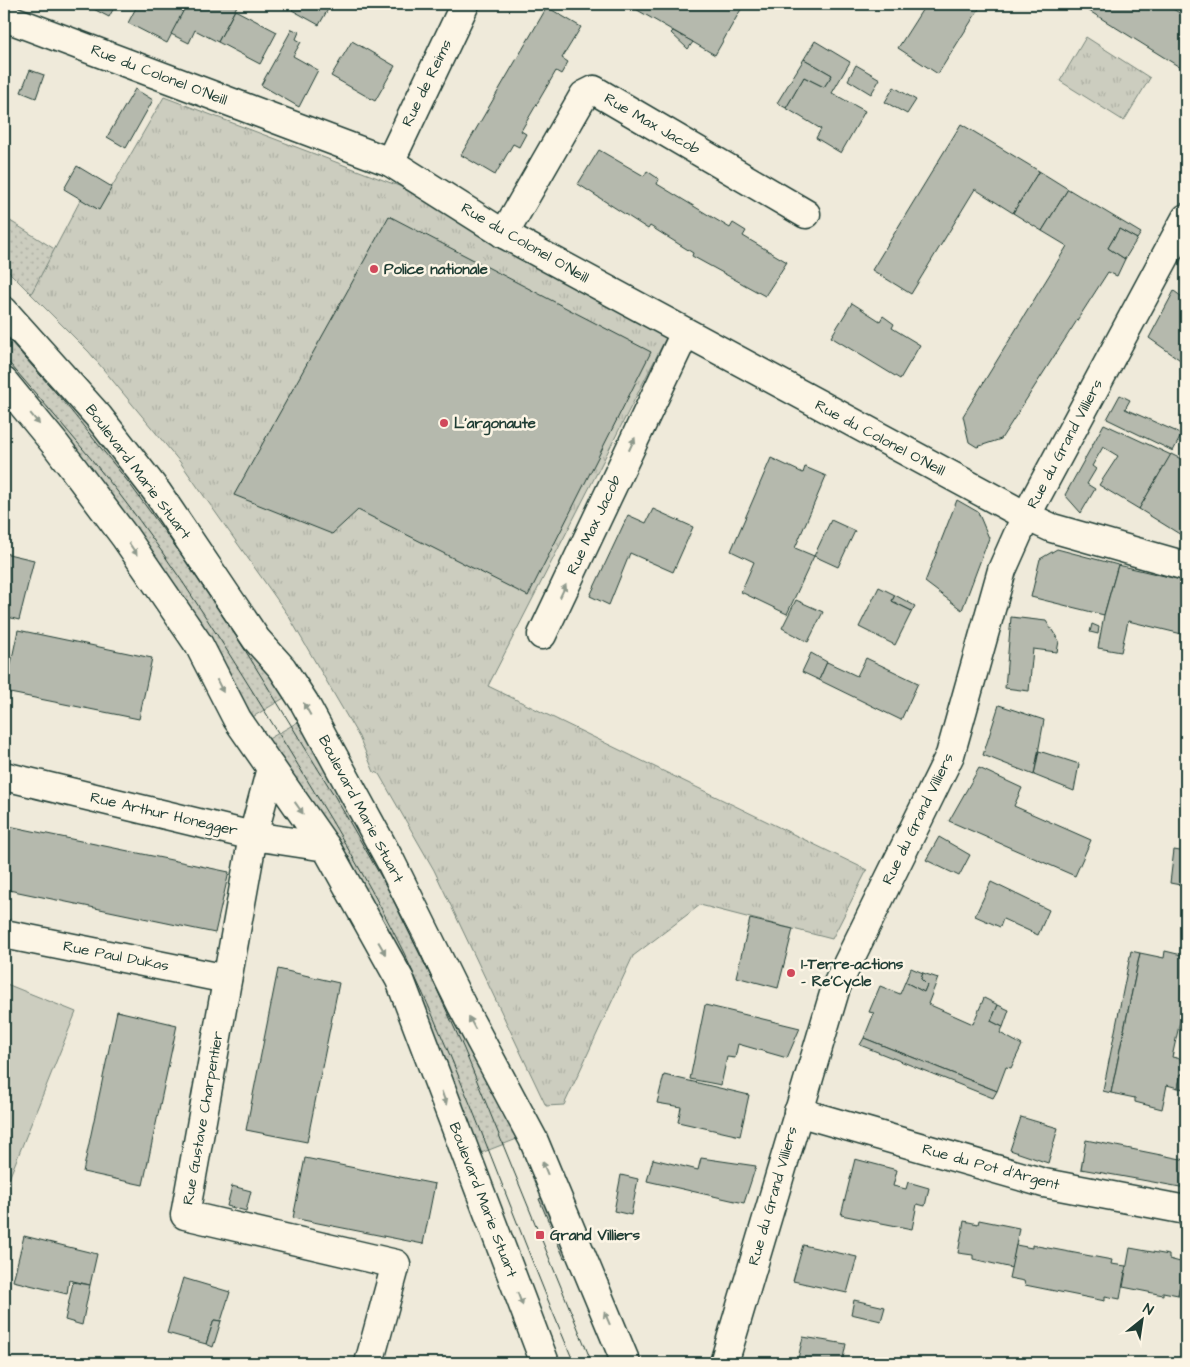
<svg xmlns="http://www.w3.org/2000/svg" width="1190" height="1367" font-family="'Architects Daughter',sans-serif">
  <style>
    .grass { fill: url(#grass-dots); stroke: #76857a }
    .park { fill: url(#park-tufts); stroke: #76857a }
    .pitch { fill: #cccdbf; stroke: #76857a }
    .building { fill: #b5b9ad; stroke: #1f3d34 }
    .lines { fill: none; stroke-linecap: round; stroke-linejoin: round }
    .minor-casing { stroke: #1f3d34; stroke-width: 31 }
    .major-casing { stroke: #1f3d34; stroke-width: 31 }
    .minor { stroke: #fcf5e5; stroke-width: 28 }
    .major { stroke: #fcf5e5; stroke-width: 28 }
    .tram { stroke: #1f3d34; stroke-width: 1 }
    .oneway { fill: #8e998c }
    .poi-dot { fill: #d1495b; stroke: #fcf5e5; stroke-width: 2 }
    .labels { text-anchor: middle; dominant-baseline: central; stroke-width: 5; stroke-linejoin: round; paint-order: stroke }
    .street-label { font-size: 15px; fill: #1f3d34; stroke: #fcf5e5 }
    .poi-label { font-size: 15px; font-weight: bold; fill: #1f3d34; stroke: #fcf5e5; text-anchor: start }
  </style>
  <defs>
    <pattern id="grass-dots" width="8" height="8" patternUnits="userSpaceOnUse" patternTransform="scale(1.25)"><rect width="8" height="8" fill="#cccdbf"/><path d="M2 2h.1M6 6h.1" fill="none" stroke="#afb1a5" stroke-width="1.8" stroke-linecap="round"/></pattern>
    <pattern id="park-tufts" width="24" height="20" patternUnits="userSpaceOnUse" patternTransform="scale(1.25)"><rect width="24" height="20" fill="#cccdbf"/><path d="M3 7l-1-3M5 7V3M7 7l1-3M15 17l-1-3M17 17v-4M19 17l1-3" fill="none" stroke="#afb1a5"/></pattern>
  </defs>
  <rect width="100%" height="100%" fill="#efeada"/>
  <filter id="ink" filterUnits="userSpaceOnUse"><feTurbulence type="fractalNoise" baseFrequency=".02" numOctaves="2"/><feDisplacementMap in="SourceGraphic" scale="10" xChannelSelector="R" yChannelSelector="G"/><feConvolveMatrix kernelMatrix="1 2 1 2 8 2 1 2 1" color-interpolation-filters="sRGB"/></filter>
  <g filter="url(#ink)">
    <g class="grass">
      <polygon points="4,217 56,250 31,294 4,267"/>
      <polygon points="4,324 131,474 289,695 251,718 236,694 215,646 111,496 4,366"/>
      <polygon points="303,719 522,1137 471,1157 398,959 304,789 265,741"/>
    </g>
    <g class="park">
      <polygon points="1086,37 1150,78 1124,121 1060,81"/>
      <polygon points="164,97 399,186 666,338 488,686 867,870 832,939 700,905 633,956 564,1105 546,1106 434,870 379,774 374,772 359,737 288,615 180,462 89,352 31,294 81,199 99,209"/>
    </g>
    <polygon class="pitch" points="4,983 76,1012 6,1186 4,1185"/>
    <g class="building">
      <polygon points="84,4 116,4 109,17"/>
      <polygon points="138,4 187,4 167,43 128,23"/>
      <polygon points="187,4 238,4 218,42 195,30 189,43 171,34"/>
      <polygon points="296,4 331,4 319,25 292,10"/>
      <polygon points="627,4 744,4 715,55"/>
      <polygon points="926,4 982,4 938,74 898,48"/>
      <polygon points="1078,4 1165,4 1186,17 1186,71"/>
      <polygon points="547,7 581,27 562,58 568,62 561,74 556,71 521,131 526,134 519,147 513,144 495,175 461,155"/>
      <polygon points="235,10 277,32 260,64 218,42"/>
      <polygon points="292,29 299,32 296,39 301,42 293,56 318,70 299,107 261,85"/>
      <polygon points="673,31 693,42 688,49 671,33"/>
      <polygon points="352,41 395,66 375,101 331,76"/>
      <polygon points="815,41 850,62 832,93 865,111 841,153 816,138 821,129 786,108 804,77 824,87 832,75 804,59"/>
      <polygon points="804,59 832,75 824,87 804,77 786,108 777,103"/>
      <polygon points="856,65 880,79 871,94 848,80"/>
      <polygon points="30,70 44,75 36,98 21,92"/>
      <polygon points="894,87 916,100 907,114 885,102"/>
      <polygon points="135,89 153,100 126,148 107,137"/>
      <polygon points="961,124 1039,171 1013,213 975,189 911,294 872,270"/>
      <polygon points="599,150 644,176 647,171 659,179 657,184 730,228 733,223 746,231 743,236 787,262 765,296 692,256 693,253 650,226 648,229 578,184"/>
      <polygon points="77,166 112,187 99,210 64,189"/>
      <polygon points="1039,171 1068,189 1042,231 1013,213"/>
      <polygon points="1068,189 1141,233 1137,239 1119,229 1108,248 1125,259 1117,276 1108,272 1001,439 977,447 969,442 963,416 1067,246 1042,231"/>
      <polygon points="389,216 651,352 528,596 358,510 332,534 234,495"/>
      <polygon points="1119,229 1137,239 1125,259 1108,248"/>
      <polygon points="1174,291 1186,300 1186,364 1149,338"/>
      <polygon points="852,303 880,321 883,316 894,324 892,328 920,345 900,379 831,337"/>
      <polygon points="1120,395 1130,400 1125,409 1182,434 1173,451 1107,419"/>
      <polygon points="1104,424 1171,455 1139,509 1099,485 1118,456 1103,447 1092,466 1096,469 1087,484 1095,489 1081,513 1065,495"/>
      <polygon points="1171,454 1185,461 1186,459 1186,538 1139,509"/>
      <polygon points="771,458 803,473 805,467 826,476 795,548 814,556 787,614 741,592 754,562 731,551"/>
      <polygon points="957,500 978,512 989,538 962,610 925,582"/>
      <polygon points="653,509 693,527 673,572 630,553 609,605 590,596 628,515 646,523"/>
      <polygon points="831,520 855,531 838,567 814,556"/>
      <polygon points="1057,549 1118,565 1104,615 1031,597 1040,559"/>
      <polygon points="4,553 34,560 19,620 4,616"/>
      <polygon points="1118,565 1186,581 1186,635 1128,621 1121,652 1098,648 1104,615"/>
      <polygon points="879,587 895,595 892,601 912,611 895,645 859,627"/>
      <polygon points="895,595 915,606 912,611 892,601"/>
      <polygon points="796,600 823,612 808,642 782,628"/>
      <polygon points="1011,617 1046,621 1059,641 1057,652 1033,649 1029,691 1005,688"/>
      <polygon points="1092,624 1099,627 1098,634 1090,632"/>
      <polygon points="18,630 152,658 139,719 5,692"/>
      <polygon points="811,653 827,662 819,680 802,672"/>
      <polygon points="866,658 918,683 901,720 819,680 827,662 857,676"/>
      <polygon points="999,705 1044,720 1034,775 983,755"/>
      <polygon points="1039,751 1079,764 1074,791 1034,775"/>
      <polygon points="979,768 1022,788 1014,806 1091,840 1075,876 949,821"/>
      <polygon points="4,825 229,872 215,933 4,889"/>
      <polygon points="939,837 970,855 959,876 926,860"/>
      <polygon points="1174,850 1186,852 1186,886 1170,883"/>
      <polygon points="991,882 1049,910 1038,935 1003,919 1000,927 975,916"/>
      <polygon points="750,919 793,929 778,988 736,977"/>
      <polygon points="1131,951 1140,953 1111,1093 1103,1091"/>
      <polygon points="1165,951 1186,956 1186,1010 1183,1008 1172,1057 1186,1060 1186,1075 1181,1074 1178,1088 1167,1085 1162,1109 1135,1102 1135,1098 1111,1093 1140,953 1164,958"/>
      <polygon points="911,968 923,973 921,979 927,985 924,992 905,982"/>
      <polygon points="278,969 339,983 307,1142 246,1130"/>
      <polygon points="923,973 938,978 928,1004 973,1024 984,998 998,1005 991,1021 1003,1027 1000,1033 1022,1045 1011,1068 1006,1067 997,1091 864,1038 874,1013 869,1012 880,986 900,994 905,982 924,992 927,985 921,979"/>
      <polygon points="705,1005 800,1028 787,1058 738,1044 735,1058 727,1057 721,1085 690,1079"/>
      <polygon points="998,1005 1009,1010 1003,1027 991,1021"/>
      <polygon points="117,1011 177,1025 143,1185 83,1172"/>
      <polygon points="864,1038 997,1091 993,1098 860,1045"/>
      <polygon points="1181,1074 1186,1075 1186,1089 1178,1088"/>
      <polygon points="664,1075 749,1095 740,1136 678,1122 681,1107 657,1103"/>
      <polygon points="1021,1117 1058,1128 1048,1163 1010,1150"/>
      <polygon points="1086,1140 1186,1160 1186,1188 1081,1169"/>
      <polygon points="305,1158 435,1184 423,1244 293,1218"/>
      <polygon points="701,1158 756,1166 744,1203 647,1181 653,1159 698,1170"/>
      <polygon points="855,1159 897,1170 893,1186 906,1189 908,1182 929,1188 925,1206 917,1204 912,1229 841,1215"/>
      <polygon points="621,1175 638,1179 631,1215 614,1211"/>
      <polygon points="232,1186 251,1191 246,1211 227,1206"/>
      <polygon points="546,1196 571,1255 564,1258 539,1199"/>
      <polygon points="979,1220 1019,1228 1012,1268 973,1259 973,1255 958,1253 964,1221 978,1224"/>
      <polygon points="24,1236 97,1254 90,1285 69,1280 67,1294 13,1281"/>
      <polygon points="803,1245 857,1257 847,1293 793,1281"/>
      <polygon points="1016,1245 1032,1248 1032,1245 1112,1260 1111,1264 1126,1266 1120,1299 1105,1296 1105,1301 1025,1285 1024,1281 1009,1278"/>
      <polygon points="1130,1248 1169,1255 1169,1259 1184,1263 1178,1295 1163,1292 1163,1295 1123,1287"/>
      <polygon points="1184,1263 1186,1263 1186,1296 1178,1295"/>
      <polygon points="183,1278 230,1292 221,1321 214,1320 206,1344 167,1333"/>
      <polygon points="73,1282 90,1285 82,1325 65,1320"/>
      <polygon points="854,1300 885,1307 881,1321 851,1314"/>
      <polygon points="214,1320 221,1321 213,1347 206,1344"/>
      <polygon points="803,1337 846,1344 842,1363 797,1363"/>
    </g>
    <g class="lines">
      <defs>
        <g id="minor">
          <polyline points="4,17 390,162 504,234 1026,516 1052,528 1186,566"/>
          <polyline points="390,162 465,4"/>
          <polyline points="504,234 584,95 594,90 806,214"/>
          <polyline points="542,635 685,333"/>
          <polyline points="271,768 253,836 185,1215 396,1264 369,1363"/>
          <polyline points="4,776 253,836 326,847"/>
          <polyline points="4,934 227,979"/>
          <polyline points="798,1112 1044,1183 1186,1210"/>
          <polyline points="724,1363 836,987 950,755 1002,570 1026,516 1186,218"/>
        </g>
        <g id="major">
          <polyline points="4,311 98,416 157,492 256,639 282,668 304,702 391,862 462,1006 533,1139 626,1363"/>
          <polyline points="4,382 55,444 125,537 199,645 237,719 326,847 400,980 545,1363"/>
        </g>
      </defs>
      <use href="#minor" class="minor-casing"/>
      <use href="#major" class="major-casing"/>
      <use href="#minor" class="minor"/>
      <use href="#major" class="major"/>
      <g class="tram">
        <polyline points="4,334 64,402 129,483 186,561 237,637 334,795 383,880 414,939 464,1049 592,1363"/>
        <path d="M4 357C42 401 81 445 117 491 178 569 230 655 282 739 325 809 368 879 404 953 468 1086 516 1227 574 1363"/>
      </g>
    </g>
    <defs><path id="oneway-solid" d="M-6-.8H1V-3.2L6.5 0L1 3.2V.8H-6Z" transform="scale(1.25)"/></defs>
    <g class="oneway">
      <use href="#oneway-solid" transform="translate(35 419) rotate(51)"/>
      <use href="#oneway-solid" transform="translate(632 444) rotate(-65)"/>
      <use href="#oneway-solid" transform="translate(133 549) rotate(56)"/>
      <use href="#oneway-solid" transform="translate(563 591) rotate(-65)"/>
      <use href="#oneway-solid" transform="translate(220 686) rotate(63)"/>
      <use href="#oneway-solid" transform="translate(307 709) rotate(-119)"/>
      <use href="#oneway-solid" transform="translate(299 808) rotate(55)"/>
      <use href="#oneway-solid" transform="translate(382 948) rotate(60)"/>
      <use href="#oneway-solid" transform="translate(472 1023) rotate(-118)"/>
      <use href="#oneway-solid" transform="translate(444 1098) rotate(70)"/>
      <use href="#oneway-solid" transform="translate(545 1168) rotate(-112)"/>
      <use href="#oneway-solid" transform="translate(520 1299) rotate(69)"/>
      <use href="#oneway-solid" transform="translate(607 1318) rotate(-113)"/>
    </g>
  </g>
  <g class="poi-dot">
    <circle cx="374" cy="269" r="5"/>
    <circle cx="444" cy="423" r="5"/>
    <circle cx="791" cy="973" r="5"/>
    <rect x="535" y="1230" width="10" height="10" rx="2.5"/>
  </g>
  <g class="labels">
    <g class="street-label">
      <text transform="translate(159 75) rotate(21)">Rue du Colonel O'Neill</text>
      <text transform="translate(427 83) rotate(-64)">Rue de Reims</text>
      <text transform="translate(652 124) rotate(30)">Rue Max Jacob</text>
      <text transform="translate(525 243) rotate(30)">Rue du Colonel O'Neill</text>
      <text transform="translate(880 438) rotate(28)">Rue du Colonel O'Neill</text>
      <text transform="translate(1065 444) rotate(-62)">Rue du Grand Villiers</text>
      <text transform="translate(138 472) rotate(53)">Boulevard Marie Stuart</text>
      <text transform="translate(594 525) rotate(-65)">Rue Max Jacob</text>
      <text transform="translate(361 809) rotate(62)">Boulevard Marie Stuart</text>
      <text transform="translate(164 814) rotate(13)">Rue Arthur Honegger</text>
      <text transform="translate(918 819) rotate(-64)">Rue du Grand Villiers</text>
      <text transform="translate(116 956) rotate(11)">Rue Paul Dukas</text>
      <text transform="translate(203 1118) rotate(-80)">Rue Gustave Charpentier</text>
      <text transform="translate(991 1167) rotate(15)">Rue du Pot d'Argent</text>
      <text transform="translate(773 1196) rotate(-74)">Rue du Grand Villiers</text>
      <text transform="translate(483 1200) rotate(69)">Boulevard Marie Stuart</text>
    </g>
    <g class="poi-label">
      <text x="384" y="269">Police nationale</text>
      <text x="454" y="423">L'argonaute</text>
      <text x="801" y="964">1-Terre-actions<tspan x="801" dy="17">- Re'Cycle</tspan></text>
      <text x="550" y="1235">Grand Villiers</text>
    </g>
  </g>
  <rect width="1190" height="1367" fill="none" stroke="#fcf5e5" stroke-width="20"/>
  <rect x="10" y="10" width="1170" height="1347" fill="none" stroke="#1f3d34" stroke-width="2" filter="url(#ink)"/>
  <g transform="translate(1142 1320) rotate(30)" stroke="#fcf5e5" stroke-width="4" paint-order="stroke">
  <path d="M0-4L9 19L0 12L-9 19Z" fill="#1f3d34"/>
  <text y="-8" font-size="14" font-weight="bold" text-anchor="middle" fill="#1f3d34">N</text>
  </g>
</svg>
